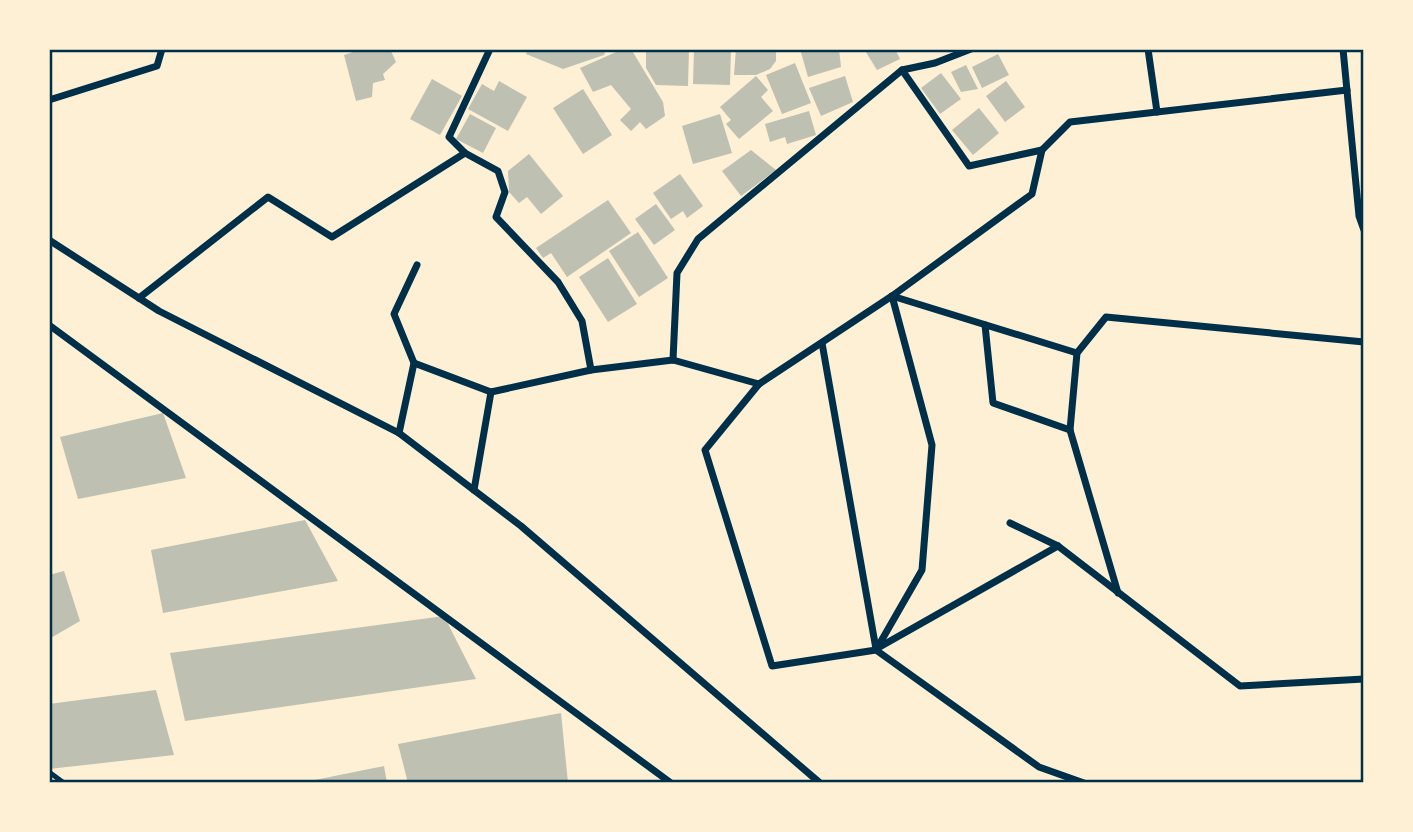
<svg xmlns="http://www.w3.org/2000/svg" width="1413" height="832" font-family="Montserrat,sans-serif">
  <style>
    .building { fill: #bec0b2 }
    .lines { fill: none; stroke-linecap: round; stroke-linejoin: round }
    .service { stroke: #003049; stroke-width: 5 }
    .minor { stroke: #003049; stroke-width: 7 }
    .neatline { fill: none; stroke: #003049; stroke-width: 2.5 }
  </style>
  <rect width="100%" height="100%" fill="#fdf0d5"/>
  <g class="building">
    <polygon points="362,49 390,49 396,62 383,74 385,80 373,83 372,97 356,101 344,55"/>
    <polygon points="528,49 606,49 604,55 563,69 526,54"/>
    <polygon points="623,49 631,49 663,102 665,116 646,129 640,122 631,131 620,120 631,109 611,85 593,92 580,68"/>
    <polygon points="646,49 689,49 688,86 656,85 646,68"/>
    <polygon points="694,49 731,49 730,85 693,84"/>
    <polygon points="736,49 776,49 776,61 770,69 756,75 734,75"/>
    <polygon points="800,49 839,49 841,67 808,77"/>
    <polygon points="864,49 895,49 900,59 877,70"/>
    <polygon points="998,54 1009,75 982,88 972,67"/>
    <polygon points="795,63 811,103 782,114 766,75"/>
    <polygon points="966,65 978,89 961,92 951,72"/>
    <polygon points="941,73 961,99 940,114 921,88"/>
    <polygon points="756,76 768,90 761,97 773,111 739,139 726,124 731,120 720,107"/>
    <polygon points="845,76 853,102 821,116 809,88"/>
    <polygon points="432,79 462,96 440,135 410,119"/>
    <polygon points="499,81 527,97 508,131 468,109 482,84 494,91"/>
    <polygon points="1006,81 1025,107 1005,122 986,96"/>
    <polygon points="583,89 612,135 583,154 553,108"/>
    <polygon points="979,108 999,133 973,155 952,130"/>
    <polygon points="809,111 816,135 787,144 785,137 770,142 765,124"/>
    <polygon points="470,114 496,128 483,153 456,139"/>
    <polygon points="720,114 732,153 693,164 682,126"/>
    <polygon points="751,150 776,170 741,196 722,171"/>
    <polygon points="529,154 563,196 541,214 527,197 519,203 509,192 508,171"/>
    <polygon points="680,174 703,206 687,218 683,211 671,219 653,193"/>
    <polygon points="608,200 631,233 567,277 551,253 543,258 536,248"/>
    <polygon points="656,204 675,230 654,245 635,219"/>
    <polygon points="638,232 668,278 639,297 609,251"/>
    <polygon points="608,258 637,304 608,322 579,277"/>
    <polygon points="163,413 186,478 78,499 60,437"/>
    <polygon points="305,520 338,581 163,613 151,550"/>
    <polygon points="64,571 80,621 49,639 49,575"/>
    <polygon points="444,616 476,679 185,721 170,653"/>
    <polygon points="156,690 174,755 49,769 49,704"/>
    <polygon points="561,713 568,783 408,783 398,744"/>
    <polygon points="384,766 387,783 305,783 305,782"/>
  </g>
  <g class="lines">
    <polyline class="service" points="49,772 64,783"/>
    <g class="minor">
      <polyline points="490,49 449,137 465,153 498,171 505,192 496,217 558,282 582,321 591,370"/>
      <polyline points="1148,49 1157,112"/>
      <polyline points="1343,49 1359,216 1364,230"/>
      <polyline points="902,70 969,166 1042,150"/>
      <polyline points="49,100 157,66 162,49"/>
      <polyline points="49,240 159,311 399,433 521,526 820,783"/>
      <polyline points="892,296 1077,353"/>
      <polyline points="139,298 268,197 332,237 465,153"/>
      <polyline points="49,325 671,783"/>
      <polyline points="985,325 993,403 1070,430"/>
      <polyline points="822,343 876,649"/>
      <polyline points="673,360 677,273 698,239 902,70 935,63 971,49"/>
      <polyline points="414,363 491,392 591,370 673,360 759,384"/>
      <polyline points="399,433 414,363 394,314 417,265"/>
      <polyline points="474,490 491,392"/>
      <polyline points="1010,523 1058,546 1240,686 1364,679"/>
      <polyline points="1118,593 1070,430 1077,353 1106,317 1364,342"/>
      <polyline points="876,649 1058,546"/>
      <polyline points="876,650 922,570 932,445 892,296"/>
      <polyline points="1084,783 1039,767 876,650 772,666 705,450 759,384 892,296 1032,194 1042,150 1070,122 1347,90"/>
    </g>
  </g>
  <rect width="1413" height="832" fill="none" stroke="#fdf0d5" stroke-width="102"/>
  <rect x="51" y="51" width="1311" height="730" class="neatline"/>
</svg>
